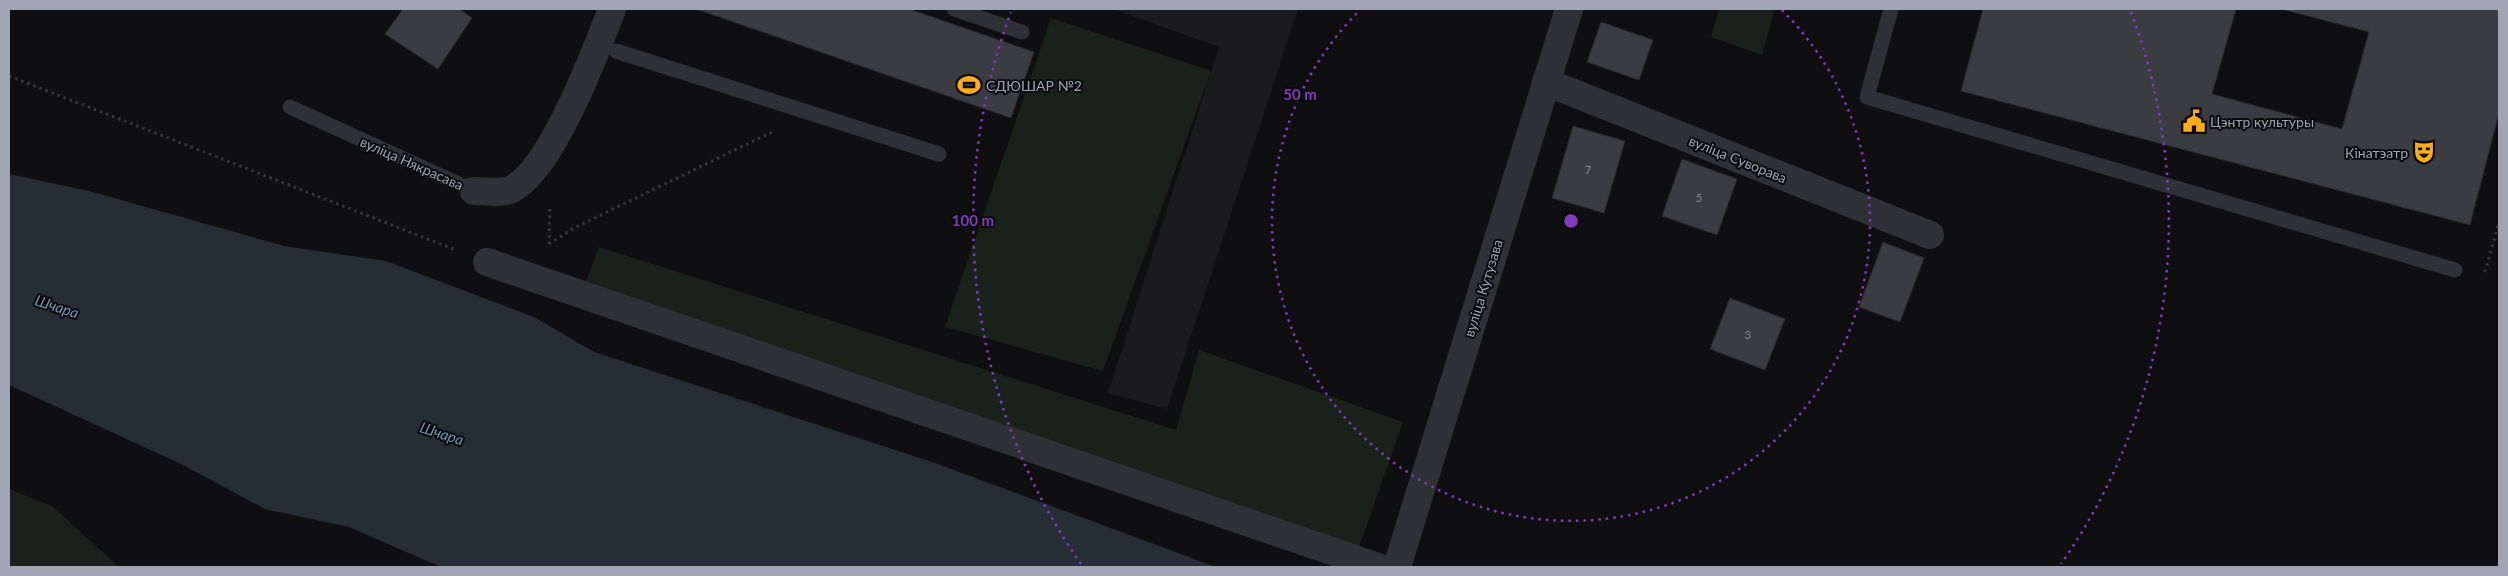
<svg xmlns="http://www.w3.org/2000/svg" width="2508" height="576" font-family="Lato,sans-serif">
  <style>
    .built { fill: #1b1b1e }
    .green { fill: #19211a }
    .water { fill: #252e35 }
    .building { fill: #3b3c41; stroke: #29292d }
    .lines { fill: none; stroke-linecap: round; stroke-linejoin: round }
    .path { stroke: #36383d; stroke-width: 3; stroke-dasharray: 2.5 4; stroke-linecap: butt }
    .lane { stroke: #303136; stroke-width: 15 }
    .street { stroke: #303136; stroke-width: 28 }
    .ring { fill: none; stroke: #803ebd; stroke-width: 2.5; stroke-dasharray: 2.5 5 }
    .labels { text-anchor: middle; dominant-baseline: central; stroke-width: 4; stroke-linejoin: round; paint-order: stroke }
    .number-label { font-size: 11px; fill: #868b96 }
    .poi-label { font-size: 14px; fill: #9fa5b3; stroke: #0a0a0c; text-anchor: start }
    .street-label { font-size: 14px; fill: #9fa5b3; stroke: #0a0a0c }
    .water-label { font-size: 15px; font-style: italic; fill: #7195b3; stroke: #0a0a0c }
    .centre { fill: #803ebd; stroke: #0a0a0c; stroke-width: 2.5 }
    .ring-label { font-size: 15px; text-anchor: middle; font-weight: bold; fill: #803ebd; stroke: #0a0a0c; stroke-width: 4; stroke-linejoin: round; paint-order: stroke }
  </style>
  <rect width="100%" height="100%" fill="#0f0f11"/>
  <polygon class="built" points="1113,9 1298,9 1167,409 1108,393 1219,47"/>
  <g class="green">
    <polygon points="1719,9 1775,9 1762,55 1711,37"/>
    <polygon points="1051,18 1211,71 1103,371 945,327"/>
    <polygon points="599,247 1176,430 1199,350 1403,422 1358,550 585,284"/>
    <polygon points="9,489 52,506 119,567 9,567"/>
  </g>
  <polygon class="water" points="9,174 89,191 284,246 386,261 534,317 594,352 935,463 1216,567 441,567 349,527 265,509 181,464 9,385"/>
  <g class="building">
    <polygon points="403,9 459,9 472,18 438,69 385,34"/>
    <polygon points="696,9 909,9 1034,52 1011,118"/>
    <polygon points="1983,9 2236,9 2212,94 2342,129 2369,32 2281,9 2499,9 2499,113 2470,225 1961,91"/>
    <polygon points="1601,22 1653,40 1639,80 1587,62"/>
    <polygon points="1573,126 1625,141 1604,213 1552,198"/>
    <polygon points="1682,159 1737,179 1717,235 1662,216"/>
    <polygon points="1883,242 1924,258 1900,322 1859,307"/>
    <polygon points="1730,298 1785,319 1765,370 1710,349"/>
  </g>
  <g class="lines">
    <g class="path">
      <polyline points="9,76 456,250"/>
      <polyline points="549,244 574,228 774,131"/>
      <polyline points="549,244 550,205"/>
      <polyline points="2485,272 2499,222"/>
    </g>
    <g class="lane">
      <polyline points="954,9 1022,32"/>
      <polyline points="1891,9 1867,97 2455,270"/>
      <polyline points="616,51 939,154"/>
      <polyline points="290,107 474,191"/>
    </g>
    <g class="street">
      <polyline points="1546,82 1930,235"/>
      <path d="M474 191C484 191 503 194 512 189 552 169 596 51 612 9"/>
      <polyline points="487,262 1378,567"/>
      <polyline points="1397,567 1569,9"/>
    </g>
  </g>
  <g class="ring">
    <path d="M1782 10A299 299 0 1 1 1360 10"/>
    <path d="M1081 564A598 598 0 0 1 1011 12M2131 12A598 598 0 0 1 2061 564"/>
  </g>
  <defs>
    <symbol id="stadium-bare" viewBox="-9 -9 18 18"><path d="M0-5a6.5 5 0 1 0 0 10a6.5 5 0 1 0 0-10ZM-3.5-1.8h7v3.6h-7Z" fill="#ffad19" stroke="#0a0a0c" stroke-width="2.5" paint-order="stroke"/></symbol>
    <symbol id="civic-bare" viewBox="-9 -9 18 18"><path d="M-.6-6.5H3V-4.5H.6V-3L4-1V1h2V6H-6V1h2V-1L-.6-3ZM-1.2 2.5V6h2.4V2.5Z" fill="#ffad19" stroke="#0a0a0c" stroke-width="2.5" paint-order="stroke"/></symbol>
    <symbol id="theatre-bare" viewBox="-9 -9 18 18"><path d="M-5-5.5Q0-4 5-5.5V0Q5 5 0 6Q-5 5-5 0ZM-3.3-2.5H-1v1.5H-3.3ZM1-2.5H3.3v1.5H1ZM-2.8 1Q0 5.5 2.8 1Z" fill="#ffad19" stroke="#0a0a0c" stroke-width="2.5" paint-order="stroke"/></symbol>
  </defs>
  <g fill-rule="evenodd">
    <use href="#stadium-bare" x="953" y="69" width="32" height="32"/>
    <use href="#civic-bare" x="2178" y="105" width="32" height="32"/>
    <use href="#theatre-bare" x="2408" y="136" width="32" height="32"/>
  </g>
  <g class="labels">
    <g class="number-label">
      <text x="1588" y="169">7</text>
      <text x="1699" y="197">5</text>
      <text x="1748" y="334">3</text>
    </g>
    <g class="poi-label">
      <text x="986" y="85">СДЮШАР №2</text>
      <text x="2210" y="121">Цэнтр культуры</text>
      <text x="2408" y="152" text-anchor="end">Кінатэатр</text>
    </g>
    <g class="street-label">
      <text transform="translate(1738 159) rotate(22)">вуліца Суворава</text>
      <text transform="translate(412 163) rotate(24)">вуліца Някрасава</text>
      <text transform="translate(1483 288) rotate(-73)">вуліца Кутузава</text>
    </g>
    <g class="water-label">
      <text transform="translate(57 306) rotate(18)">Шчара</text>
      <text transform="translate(442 433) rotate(18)">Шчара</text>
    </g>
  </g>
  <circle cx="1571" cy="221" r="8" class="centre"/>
  <g class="ring-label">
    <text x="1300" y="100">50 m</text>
    <text x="973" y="226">100 m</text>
  </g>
  <rect width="2508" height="576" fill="none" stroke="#9fa5b3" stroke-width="20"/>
</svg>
